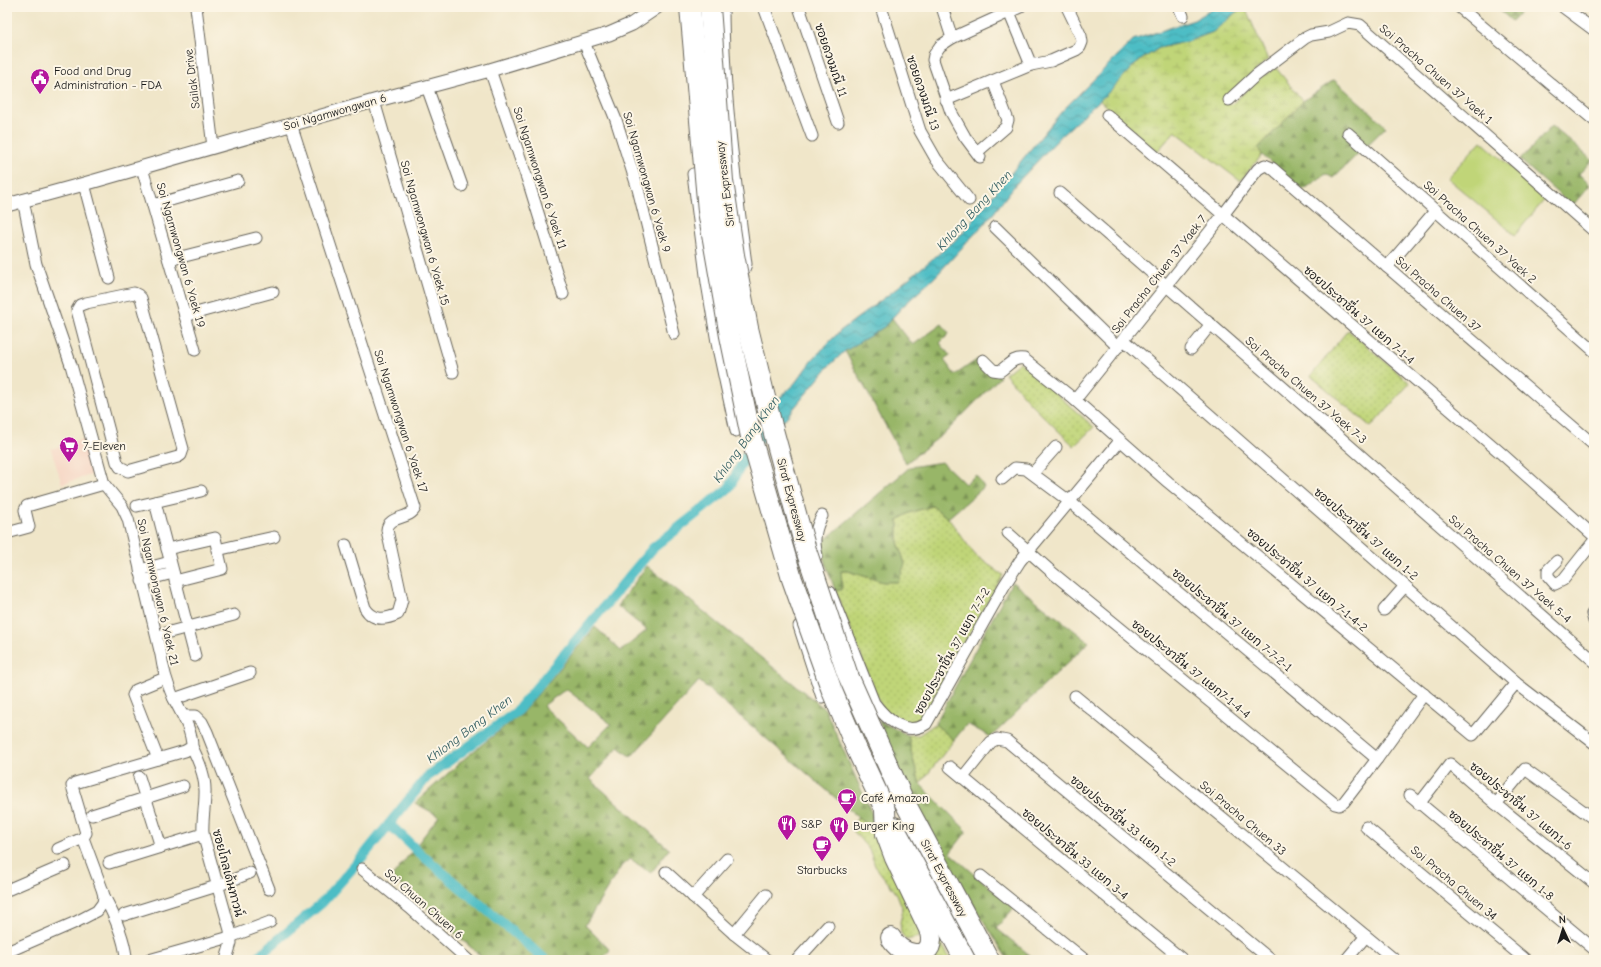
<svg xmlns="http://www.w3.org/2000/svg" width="1601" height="967" font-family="'Comic Neue','Playpen Sans Thai',sans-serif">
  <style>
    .built { fill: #f5d3c1 }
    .grass { fill: url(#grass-dots); stroke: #6e784a }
    .forest { fill: url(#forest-firs); stroke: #5a6942; fill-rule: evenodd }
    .wetland { fill: url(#wetland-marsh); stroke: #6e784a }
    .garden { fill: #c0d578; stroke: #6e784a }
    .water { fill: url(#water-waves); stroke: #356c70 }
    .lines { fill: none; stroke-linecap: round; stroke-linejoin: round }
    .canal { stroke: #4ebdc5; stroke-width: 10 }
    .minor-casing { stroke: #666359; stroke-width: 13 }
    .tertiary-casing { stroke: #666359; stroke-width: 15 }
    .motorway-casing { stroke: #666359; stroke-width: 22 }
    .minor { stroke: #fff; stroke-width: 11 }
    .tertiary { stroke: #fff; stroke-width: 13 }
    .motorway { stroke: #fff; stroke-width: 20 }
    .motorway-bridge-casing { stroke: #666359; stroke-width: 22; stroke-linecap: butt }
    .motorway-bridge { stroke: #fff; stroke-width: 20 }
    .labels { text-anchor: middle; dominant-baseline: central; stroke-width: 4; stroke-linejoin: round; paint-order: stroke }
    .street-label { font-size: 12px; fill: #1c1c1c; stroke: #fcf5e5 }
    .poi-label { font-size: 12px; fill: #1c1c1c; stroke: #fcf5e5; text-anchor: start }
    .water-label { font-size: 13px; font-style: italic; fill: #305c60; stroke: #fcf5e5 }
  </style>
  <defs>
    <pattern id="grass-dots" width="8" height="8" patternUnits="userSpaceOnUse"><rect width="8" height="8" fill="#c0d578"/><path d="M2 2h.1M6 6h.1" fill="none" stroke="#a4b667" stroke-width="1.8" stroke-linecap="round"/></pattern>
    <pattern id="forest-firs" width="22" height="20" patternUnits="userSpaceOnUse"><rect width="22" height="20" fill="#98b668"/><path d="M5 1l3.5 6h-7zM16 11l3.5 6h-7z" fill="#7b9355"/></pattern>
    <pattern id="wetland-marsh" width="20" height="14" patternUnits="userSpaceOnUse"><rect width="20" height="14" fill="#c0d578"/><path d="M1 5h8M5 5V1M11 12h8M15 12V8" fill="none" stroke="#a4b667"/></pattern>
    <pattern id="water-waves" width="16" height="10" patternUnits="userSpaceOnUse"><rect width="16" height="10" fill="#4ebdc5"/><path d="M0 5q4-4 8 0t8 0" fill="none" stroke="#40999f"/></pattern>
  </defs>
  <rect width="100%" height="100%" fill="#fcf5e5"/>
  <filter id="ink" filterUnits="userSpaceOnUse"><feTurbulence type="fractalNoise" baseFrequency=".025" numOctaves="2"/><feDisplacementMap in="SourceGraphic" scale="8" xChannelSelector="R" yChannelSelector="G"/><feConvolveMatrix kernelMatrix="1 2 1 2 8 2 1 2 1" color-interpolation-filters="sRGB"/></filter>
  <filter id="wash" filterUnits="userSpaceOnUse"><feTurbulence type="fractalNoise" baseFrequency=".012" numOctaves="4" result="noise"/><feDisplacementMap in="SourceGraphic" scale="16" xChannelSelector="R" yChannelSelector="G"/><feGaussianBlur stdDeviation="0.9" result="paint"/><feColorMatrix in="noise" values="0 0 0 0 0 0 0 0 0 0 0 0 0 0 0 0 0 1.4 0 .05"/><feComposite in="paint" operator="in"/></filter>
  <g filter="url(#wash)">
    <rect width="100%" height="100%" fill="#f0e6c9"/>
    <polygon class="built" points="87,438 97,473 62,484 51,449"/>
    <g class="grass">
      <polygon points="1348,330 1410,383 1371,427 1311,376"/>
      <polygon points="1020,362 1094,427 1074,446 1031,404 1005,374"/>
      <path d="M932 506 948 518 975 555 1003 575 919 723C904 724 895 719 882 709L835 590 840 571H848L883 582 905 564 898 542V520L909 513Z"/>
      <polygon points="935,724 954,740 920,784 912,756 908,735 919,735"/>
      <polygon points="872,814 923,924 919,937 906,940 901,933 900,922 903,910 897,894 875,866 870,851 851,828 858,817 872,829"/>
      <polygon points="940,941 951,960 908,960"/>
    </g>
    <g class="forest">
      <polygon points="1496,7 1525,7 1512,21"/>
      <polygon points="1334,80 1373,114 1386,127 1333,178 1326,174 1303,190 1262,155 1258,148 1303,101"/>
      <polygon points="1552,126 1592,160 1579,174 1590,185 1572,206 1520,160"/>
      <polygon points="892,318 913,345 942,324 949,334 940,343 950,356 944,360 955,375 978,359 1000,377 947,431 906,463 845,351 884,327"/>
      <polygon points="942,462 965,484 976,475 984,487 948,518 932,506 909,513 898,520 898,542 905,564 898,582 883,582 848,571 841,571 842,590 835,590 819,545 910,467"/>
      <path d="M647 566 825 709 872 814V829L699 681 631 757 618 747 590 779 669 849 651 873 630 859 622 865 585 925 610 950 601 960H485L392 877 439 816 415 803 465 758 521 714 595 627 621 651 647 630 617 606ZM566 689 611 724 588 747 543 706Z"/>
      <polygon points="1012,582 1089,642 991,737 967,724 954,740 935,724"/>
      <path d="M879 721 908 735 912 756 920 784 967 831 950 853 1014 908 996 928 1036 960H1008C980 915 951 871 926 824 908 791 893 756 879 721Z"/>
    </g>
    <polygon class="wetland" points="1242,7 1245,7 1268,60 1224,97 1231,105 1261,77 1276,68 1303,101 1258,148 1262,155 1240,181 1175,131 1157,152 1099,100 1136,63 1159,48 1189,41 1213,32"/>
    <polygon class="garden" points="1481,141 1546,198 1515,235 1447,178"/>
    <polygon class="water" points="1216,7 1242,7 1213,32 1189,41 1159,48 1136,63 1111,90 1062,135 1015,185 993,214 935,277 902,307 884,327 845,351 829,366 780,425 775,402 795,383 812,360 840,331 892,292 958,238 1062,111 1133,40 1194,20"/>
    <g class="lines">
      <g class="canal">
        <polyline points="389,824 422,855 546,960"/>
        <polyline points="254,960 322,903 365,854 427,777 516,712 653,548 729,488 746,456 772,423"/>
      </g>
    </g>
  </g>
  <g filter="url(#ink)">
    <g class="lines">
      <defs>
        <g id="minor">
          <polyline points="196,7 213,147"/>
          <path d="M723 7C723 93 735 179 746 264L743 272"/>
          <polyline points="764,7 812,136"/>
          <polyline points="799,7 838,122"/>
          <polyline points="881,7 920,131 936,159 969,200"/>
          <polyline points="942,7 952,38"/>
          <polyline points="1007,7 1031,65"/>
          <polyline points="1179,7 1183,16"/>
          <polyline points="1459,7 1594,120"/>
          <polyline points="1563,7 1594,30"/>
          <polyline points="584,42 616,120 638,189 674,334"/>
          <polyline points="490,70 530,187 563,294"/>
          <polyline points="427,87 462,186"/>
          <polyline points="946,100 1031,65 1051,61 1076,50 1080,47 1082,42 1081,36 1067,7"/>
          <polyline points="1229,100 1255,76 1305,38 1311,35 1329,32 1348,23 1360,25 1594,231"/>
          <polyline points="374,101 453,372"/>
          <polyline points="1107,115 1502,454 1594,536"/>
          <path d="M291 124 415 508C410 520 388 515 387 530L402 600 398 614C385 620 373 621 365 608L346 545"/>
          <polyline points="1348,133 1594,351"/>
          <polyline points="977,152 1006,127 1008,120 993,81"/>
          <polyline points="980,157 965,137 951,112 933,60 934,55 940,46 952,38 1020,7"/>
          <polyline points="142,168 195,350"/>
          <polyline points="708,171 693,174 707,283 718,348 736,431"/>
          <polyline points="84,184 109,278"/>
          <polyline points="1060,193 1302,404 1594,661"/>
          <path d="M23 200 36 264 71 365 104 484 122 506 128 519 161 655C163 670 167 683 173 697 181 713 192 729 192 747L185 751 75 783 72 786 86 833 83 838 58 849"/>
          <polyline points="153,205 238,181"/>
          <polyline points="995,227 1118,347"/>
          <polyline points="169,260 256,238"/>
          <polyline points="1387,267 1436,210"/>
          <polygon points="134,293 138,295 141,298 183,449 181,455 178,457 128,471 120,467 117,462 77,310 80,305 86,303"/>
          <polyline points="185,316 273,292"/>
          <polyline points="1124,340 1516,683 1594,743"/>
          <polyline points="743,344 749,382"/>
          <polyline points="1191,349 1211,324"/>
          <path d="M983 360 993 370 1000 371C1008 366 1013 357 1024 359L1075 400 1168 482 1473 735 1516 683"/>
          <polyline points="1075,400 1223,215 1258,169 1265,165 1272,168 1594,445"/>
          <polyline points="1033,473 1056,447"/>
          <polyline points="1002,479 1015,468 1026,469 1069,501 1377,759"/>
          <polyline points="155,502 195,656"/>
          <polyline points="137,506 201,491"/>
          <polyline points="7,533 29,527 25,510 27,506 104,484"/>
          <polyline points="1008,533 1054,574 1335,804 1339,805 1344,802 1377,759 1424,694"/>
          <polyline points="167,549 215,538 222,569 175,581"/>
          <polyline points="217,550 274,537"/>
          <path d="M817 555C813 540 815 529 822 516"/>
          <polyline points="1557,561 1548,570 1548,576 1555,584 1563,580 1594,541"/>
          <polyline points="140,570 170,562"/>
          <polyline points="142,581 173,573"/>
          <path d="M830 592 874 703C886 719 906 737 926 724L1004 586 1020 561 1120 441"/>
          <polyline points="1384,610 1405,586"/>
          <polyline points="1594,612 1592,614 1594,621"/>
          <polyline points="799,626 822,697"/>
          <polyline points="166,633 234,615"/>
          <polyline points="1075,696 1395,960"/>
          <polyline points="174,699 250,673"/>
          <polyline points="184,716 196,716 202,722 207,732 269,889"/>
          <path d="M192 747C199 761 206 777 205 794 205 807 202 820 203 834L230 930 231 943 226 960"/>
          <polyline points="158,759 133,695 136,690 165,678"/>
          <polyline points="950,767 1183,960"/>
          <polyline points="139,777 161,847"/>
          <polyline points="963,777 991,742 997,739 1007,741 1271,960"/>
          <polyline points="1410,795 1594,949"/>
          <polyline points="1419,804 1450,764 1496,804 1594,883"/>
          <polyline points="1496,804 1525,769 1594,819"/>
          <polyline points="92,815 183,786"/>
          <polyline points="1366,827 1526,960"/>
          <polyline points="109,863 203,834"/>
          <polyline points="362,869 410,908 468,960"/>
          <polyline points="666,872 734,934 767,960"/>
          <polyline points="981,876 1085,960"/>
          <polyline points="7,890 65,865"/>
          <path d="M104 896C114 915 124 936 126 957L123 960"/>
          <polyline points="693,897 727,859"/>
          <polyline points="124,915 217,886 250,873"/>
          <polyline points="734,934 766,895"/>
          <polyline points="7,952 76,922 97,911 103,903 104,896 102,889 83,838"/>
          <polyline points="149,960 230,937 270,922"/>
          <polyline points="797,960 828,926"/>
          <polyline points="1346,960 1366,936"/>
        </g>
        <polyline id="tertiary" points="7,205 84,184 374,101 490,70 609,34 632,24 657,7"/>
        <g id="motorway">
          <polyline points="903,799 989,960"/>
          <path d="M885 810 886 834 895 858 929 929C930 932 931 936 931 939 931 963 899 955 891 938"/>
          <polyline points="894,827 965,960"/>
        </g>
      </defs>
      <use href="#minor" class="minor-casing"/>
      <use href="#tertiary" class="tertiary-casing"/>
      <use href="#motorway" class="motorway-casing"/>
      <use href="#minor" class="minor"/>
      <use href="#tertiary" class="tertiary"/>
      <use href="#motorway" class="motorway"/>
      <defs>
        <g id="motorway-bridge">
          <polyline points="690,7 708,211 730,336 751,437 792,579 832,691 857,750 883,805"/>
          <polyline points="710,7 723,181 734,255 748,328 772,426 806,550 847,673 903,799"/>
        </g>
      </defs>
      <use href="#motorway-bridge" class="motorway-bridge-casing"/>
      <use href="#motorway-bridge" class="motorway-bridge"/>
    </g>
  </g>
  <defs>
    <symbol id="civic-pin" viewBox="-11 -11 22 30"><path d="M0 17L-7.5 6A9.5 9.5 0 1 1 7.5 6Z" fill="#b5179e" stroke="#fcf5e5"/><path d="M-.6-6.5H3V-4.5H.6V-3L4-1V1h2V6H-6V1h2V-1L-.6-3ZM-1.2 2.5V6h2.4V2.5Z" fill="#fff"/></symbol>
    <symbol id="supermarket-pin" viewBox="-11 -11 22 30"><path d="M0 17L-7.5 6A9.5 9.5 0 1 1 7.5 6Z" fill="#b5179e" stroke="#fcf5e5"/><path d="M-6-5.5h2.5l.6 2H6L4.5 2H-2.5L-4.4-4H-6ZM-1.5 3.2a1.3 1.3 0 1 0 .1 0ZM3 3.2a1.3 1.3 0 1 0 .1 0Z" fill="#fff"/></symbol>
    <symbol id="cafe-pin" viewBox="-11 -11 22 30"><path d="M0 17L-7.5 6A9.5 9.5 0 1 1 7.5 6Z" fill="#b5179e" stroke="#fcf5e5"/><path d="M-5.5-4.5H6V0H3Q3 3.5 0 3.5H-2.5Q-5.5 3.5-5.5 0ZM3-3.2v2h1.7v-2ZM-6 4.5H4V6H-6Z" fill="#fff"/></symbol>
    <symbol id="restaurant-pin" viewBox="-11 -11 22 30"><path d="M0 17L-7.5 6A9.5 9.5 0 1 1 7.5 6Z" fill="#b5179e" stroke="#fcf5e5"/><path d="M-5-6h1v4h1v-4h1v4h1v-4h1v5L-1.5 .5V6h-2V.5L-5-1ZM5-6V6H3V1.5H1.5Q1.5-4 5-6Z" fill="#fff"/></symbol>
  </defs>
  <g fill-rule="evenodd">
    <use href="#civic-pin" x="29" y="67" width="22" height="30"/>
    <use href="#supermarket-pin" x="58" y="435" width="22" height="30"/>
    <use href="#cafe-pin" x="836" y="787" width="22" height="30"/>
    <use href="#restaurant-pin" x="776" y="813" width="22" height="30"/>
    <use href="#restaurant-pin" x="828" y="815" width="22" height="30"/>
    <use href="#cafe-pin" x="811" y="834" width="22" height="30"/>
  </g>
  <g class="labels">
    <g class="street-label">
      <text transform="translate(831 60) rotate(71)">ซอยดวงมณี 11</text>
      <text transform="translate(1436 74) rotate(41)">Soi Pracha Chuen 37 Yaek 1</text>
      <text transform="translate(192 79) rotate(-97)">Sailak Drive</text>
      <text transform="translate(923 93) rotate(71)">ซอยดวงมณี 13</text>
      <text transform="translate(335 112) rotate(-16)">Soi Ngamwongwan 6</text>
      <text transform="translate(540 178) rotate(72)">Soi Ngamwongwan 6 Yaek 11</text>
      <text transform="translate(647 182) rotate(74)">Soi Ngamwongwan 6 Yaek 9</text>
      <text transform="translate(725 184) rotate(-97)">Sirat Expressway</text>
      <text transform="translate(1480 232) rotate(42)">Soi Pracha Chuen 37 Yaek 2</text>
      <text transform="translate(425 233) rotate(74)">Soi Ngamwongwan 6 Yaek 15</text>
      <text transform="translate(181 255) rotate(74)">Soi Ngamwongwan 6 Yaek 19</text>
      <text transform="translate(1159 274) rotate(-52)">Soi Pracha Chuen 37 Yaek 7</text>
      <text transform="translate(1438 294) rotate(41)">Soi Pracha Chuen 37</text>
      <text transform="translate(1359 315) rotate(41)">ซอยประชาชื่น 37 แยก 7-1-4</text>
      <text transform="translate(1306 390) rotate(41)">Soi Pracha Chuen 37 Yaek 7-3</text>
      <text transform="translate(401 421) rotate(72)">Soi Ngamwongwan 6 Yaek 17</text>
      <text transform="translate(792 500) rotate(75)">Sirat Expressway</text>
      <text transform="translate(1366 534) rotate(41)">ซอยประชาชื่น 37 แยก 1-2</text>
      <text transform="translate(1510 569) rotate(41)">Soi Pracha Chuen 37 Yaek 5-4</text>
      <text transform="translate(1307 580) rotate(40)">ซอยประชาชื่น 37 แยก 7-1-4-2</text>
      <text transform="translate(158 592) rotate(77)">Soi Ngamwongwan 6 Yaek 21</text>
      <text transform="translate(1232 620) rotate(40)">ซอยประชาชื่น 37 แยก 7-7-2-1</text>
      <text transform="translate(952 651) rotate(-61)">ซอยประชาชื่น 37 แยก 7-7-2</text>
      <text transform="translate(1191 669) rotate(39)">ซอยประชาชื่น 37 แยก7-1-4-4</text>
      <text transform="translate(1521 806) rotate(40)">ซอยประชาชื่น 37 แยก1-6</text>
      <text transform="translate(1243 818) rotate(40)">Soi Pracha Chuen 33</text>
      <text transform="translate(1123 821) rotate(40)">ซอยประชาชื่น 33 แยก 1-2</text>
      <text transform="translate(1075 854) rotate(40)">ซอยประชาชื่น 33 แยก 3-4</text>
      <text transform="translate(1501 855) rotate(40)">ซอยประชาชื่น 37 แยก 1-8</text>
      <text transform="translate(228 873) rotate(75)">ซอยโกลเด้นทาวน์</text>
      <text transform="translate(944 878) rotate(62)">Sirat Expressway</text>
      <text transform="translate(1454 883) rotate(40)">Soi Pracha Chuen 34</text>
      <text transform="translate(424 904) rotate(41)">Soi Chuan Chuen 6</text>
    </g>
    <g class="poi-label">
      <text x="54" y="71">Food and Drug<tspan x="54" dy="14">Administration - FDA</tspan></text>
      <text x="83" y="446">7-Eleven</text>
      <text x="861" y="798">Café Amazon</text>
      <text x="801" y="824">S&amp;P</text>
      <text x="853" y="826">Burger King</text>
      <text x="822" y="870" text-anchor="middle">Starbucks</text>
    </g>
    <g class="water-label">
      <text transform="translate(974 210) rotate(-47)">Khlong Bang Khen</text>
      <text transform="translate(746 439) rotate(-54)">Khlong Bang Khen</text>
      <text transform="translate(469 729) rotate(-37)">Khlong Bang Khen</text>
    </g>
  </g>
  <rect width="1601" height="967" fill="none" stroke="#fcf5e5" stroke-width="24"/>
  <g transform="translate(1563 929) rotate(356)" stroke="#fcf5e5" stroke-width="3" paint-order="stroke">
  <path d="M0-3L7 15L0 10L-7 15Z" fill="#1c1c1c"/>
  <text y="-6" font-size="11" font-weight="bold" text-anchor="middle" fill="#1c1c1c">N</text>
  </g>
</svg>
